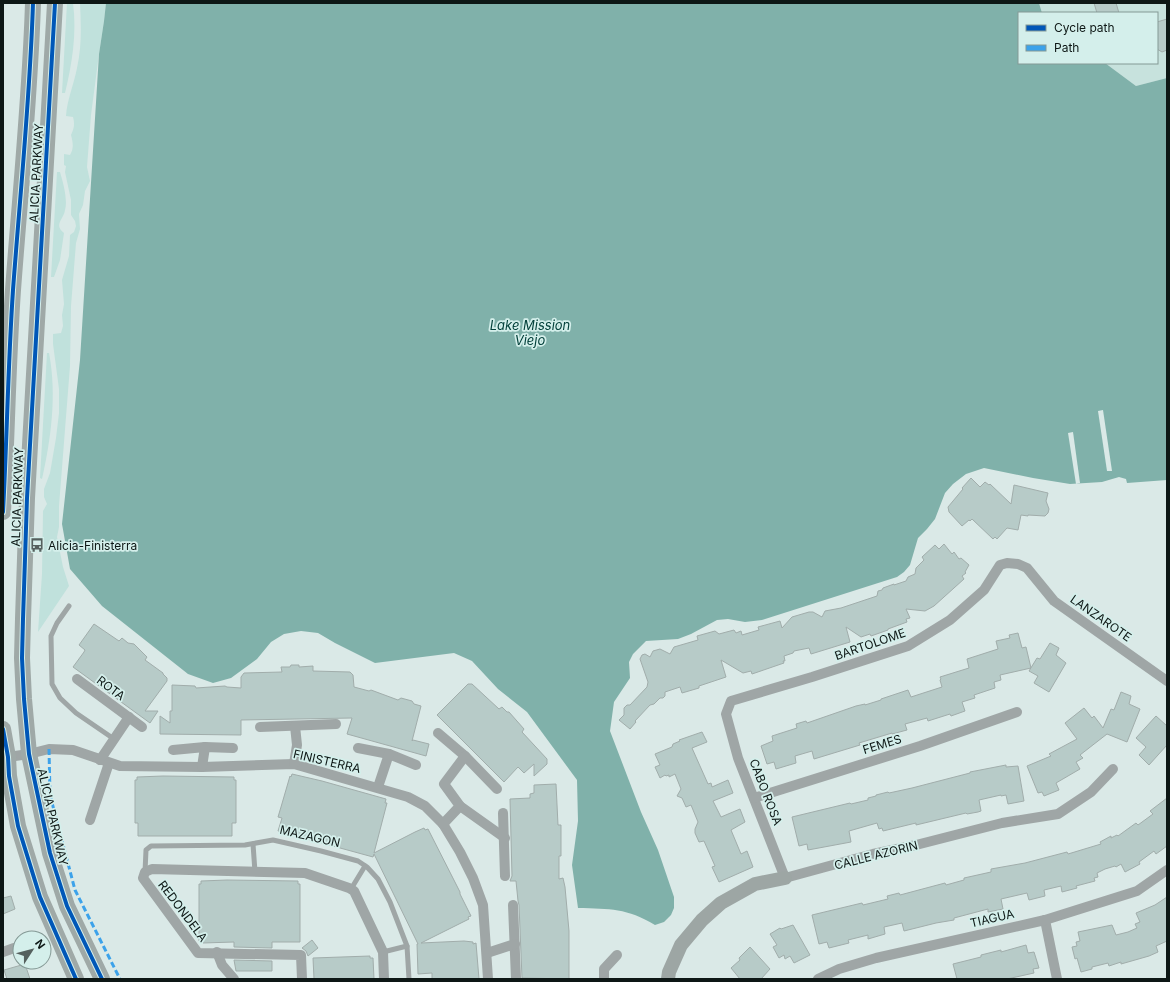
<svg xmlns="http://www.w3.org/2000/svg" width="1170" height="982" font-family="Inter,sans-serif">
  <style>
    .built { fill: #c7e2dd }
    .green { fill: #c0e1dc }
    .water { fill: #80b1aa }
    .pier { fill: #dae9e7 }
    .building { fill: #b7cbc8; stroke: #a1adab }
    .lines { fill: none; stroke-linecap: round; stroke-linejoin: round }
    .lane { stroke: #9fa6a6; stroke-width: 5 }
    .street { stroke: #9fa6a6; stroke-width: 10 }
    .secondary { stroke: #9da6a4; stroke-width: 14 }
    .primary { stroke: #9fa9a7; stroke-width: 16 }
    .quiet { stroke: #3ca2ea; stroke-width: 3; stroke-dasharray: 6 3; stroke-linecap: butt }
    .cycleway-casing { stroke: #d4efeb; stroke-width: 6 }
    .cycleway { stroke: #0057b8; stroke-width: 4 }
    .labels { text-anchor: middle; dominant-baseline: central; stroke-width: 3.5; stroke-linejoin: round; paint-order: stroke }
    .street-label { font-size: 12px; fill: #0d1715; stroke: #d4efeb }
    .poi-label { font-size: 12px; fill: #0d1715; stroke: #d4efeb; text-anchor: start }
    .water-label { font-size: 13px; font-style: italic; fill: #04413b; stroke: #d4efeb }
  </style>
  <rect width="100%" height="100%" fill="#dae9e7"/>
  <polygon class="built" points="1039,3 1167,3 1167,78 1136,86 1105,63 1157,63 1157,13 1042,13"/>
  <g class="green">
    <path d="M67 3H73C77 33 72 64 65 93H62Z"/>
    <path d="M80 3H106L104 21 99 54 91 115 87 167 90 181 85 191 83 205 79 214 80 229 76 243 71 306 70 366 59 506V527L57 537 63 567 69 586 38 632 42 574 43 511 47 504 44 497V489L50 473 56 438 59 413V389L53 344V334L61 333 63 326 62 315 64 304 62 280 69 256 70 235 74 232 76 226 75 221 71 215V200L65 172 66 166 64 165V154L70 155C74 148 73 143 71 135 74 129 75 124 73 117L66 116C67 100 74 84 77 68 82 46 81 25 80 3Z"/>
    <path d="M57 172H60C63 182 68 200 65 210 64 219 53 225 64 233L60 260 54 277H51Z"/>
    <path d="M47 353H49C57 395 51 438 42 479L40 478Z"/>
  </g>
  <path class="water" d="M106 3H1039L1042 13H1019V63H1105L1136 86 1167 78V480L1127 483 1126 479 1119 477 1102 482 1070 484 1033 478 984 468 966 474 953 484 945 493 935 519 927 529 918 538 910 565 904 572 897 577 762 620 745 622 728 619 717 620 691 634 678 639 646 641 633 654 629 662 630 678 614 702 610 731 641 812 658 850 674 897V908L671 915 664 922 655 925C627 908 610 909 578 908L572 865 578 821 577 780 527 712 498 689 472 661 454 653 375 663 335 643 318 633 301 631 284 634 271 642 257 659 231 678 213 683 188 674 102 606 70 569 62 524 80 360 99 54 104 21Z"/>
  <g class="pier">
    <polygon points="1103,410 1112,471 1107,471 1098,411"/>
    <polygon points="1073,432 1080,483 1076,484 1068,433"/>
  </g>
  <g class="building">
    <polygon points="1094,3 1116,3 1119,13 1097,13"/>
    <polygon points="1167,19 1167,50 1162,52 1157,49 1157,22"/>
    <polygon points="971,478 980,487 985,482 989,485 990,484 1011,504 1014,485 1048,493 1046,501 1049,509 1048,513 1045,516 1028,515 1028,516 1021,515 1018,530 1007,528 997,539 995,537 993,539 972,519 970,521 969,520 962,526 949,512 948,507 963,489 962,488"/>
    <polygon points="944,544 952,554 954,552 959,559 961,558 969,565 965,572 966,573 962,576 964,579 934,606 925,611 906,609 910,618 906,619 907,622 888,629 888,630 871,636 870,634 861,637 846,627 850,642 811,654 809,648 794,651 793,653 784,656 785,661 783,661 784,663 752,674 751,671 743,673 721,660 726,677 699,686 699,688 682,693 680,687 665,692 665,696 663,698 660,698 654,704 650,705 635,721 636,722 630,729 619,720 624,715 624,708 627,705 630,705 647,687 648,682 640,659 642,655 645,654 650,657 653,651 660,649 670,654 674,647 698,640 697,636 715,631 719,634 734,630 736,633 741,631 742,635 759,630 758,627 780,621 782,628 792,617 809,612 813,612 822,617 825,611 841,608 877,596 878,591 882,590 883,588 894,584 894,585 906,581 908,577 915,574 916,568 924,560 922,557 935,545 939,549"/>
    <polygon points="94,624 119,641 122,638 128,643 134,644 147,657 145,660 163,673 163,674 167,678 167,681 145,711 158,711 150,723 73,667 84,652 85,650 79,645"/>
    <polygon points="1018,633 1022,648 1026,647 1031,668 1000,675 1001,680 994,682 995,688 974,695 975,698 962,702 965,711 951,716 950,714 928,721 927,718 905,724 907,730 892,734 892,733 859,743 860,745 814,759 812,751 795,756 796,763 776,769 774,762 767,764 761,746 773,741 772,736 797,728 796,724 806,721 807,723 856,706 865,704 865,705 881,700 881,699 908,690 911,697 942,687 940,680 941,679 940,677 969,668 967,659 998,649 996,641 1010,638 1009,635"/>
    <polygon points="1050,643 1059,648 1056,655 1066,663 1049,692 1034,683 1038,676 1029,671 1037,658 1040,659"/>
    <polygon points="291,665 299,665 299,667 313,666 313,671 350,672 353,675 354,687 369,691 371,690 398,700 401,698 412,701 414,704 421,706 412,741 413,740 429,744 426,756 347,734 352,718 241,720 241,735 160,734 160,716 170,723 170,711 172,711 172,685 195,686 196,688 225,686 227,687 241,688 241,677 244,673 282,672 281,667 290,667"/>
    <polygon points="468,684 472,684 499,709 502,707 507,712 509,712 524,729 522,732 547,759 547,764 534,776 534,764 524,773 518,767 504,782 437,715"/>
    <polygon points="1121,692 1131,696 1129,704 1140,709 1127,742 1107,734 1080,755 1083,758 1076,762 1080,769 1056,783 1059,790 1044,796 1042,792 1038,793 1027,766 1051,756 1049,754 1077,739 1065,723 1084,708 1092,718 1094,716 1103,728 1111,709 1114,710"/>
    <polygon points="1156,716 1167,726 1167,745 1149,765 1139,755 1146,747 1136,738"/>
    <polygon points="702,732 707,742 692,748 708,784 711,783 712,787 728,780 733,793 713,801 721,817 740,809 745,822 731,830 741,854 747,851 753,867 719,882 712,867 715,866 704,841 699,842 695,833 695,829 698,822 691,805 686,807 682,798 677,796 681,789 675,774 669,777 669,775 666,776 665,775 660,778 655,767 660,765 655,754 672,747 673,744 680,741 679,740"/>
    <polygon points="1006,765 1006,767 1018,766 1024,801 1008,804 1006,795 1001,796 1001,795 979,800 981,811 978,812 967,814 966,813 916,825 916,823 883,831 882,828 879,829 877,823 849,831 851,842 808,850 807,844 799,846 792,817 850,803 851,804 868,800 868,798 876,796 876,795 888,792 889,793 912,788 970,773 970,772"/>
    <polygon points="292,774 322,781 386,799 385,803 387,803 374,853 415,832 424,828 425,830 428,829 460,892 460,894 471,916 468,917 469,919 421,943 464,941 473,942 473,944 476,943 479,979 432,979 432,973 418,974 417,944 418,944 374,854 373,857 278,831 282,818 278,817 281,807 290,776 291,777"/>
    <polygon points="163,776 234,777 234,780 236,780 236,823 232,823 232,836 138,836 138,823 135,823 135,780 137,780 137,777"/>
    <polygon points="556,784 558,825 561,825 561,856 559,856 559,879 563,878 565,887 569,931 569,979 522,978 519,905 518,901 516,881 510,881 512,876 510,799 530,798 530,794 534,793 534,785"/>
    <polygon points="1167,798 1167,846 1156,854 1154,851 1139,862 1140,864 1125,872 1121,864 1116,867 1115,866 1105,869 1097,873 1098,877 1094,878 1095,881 1076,886 1077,888 1062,892 1061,886 1044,890 1045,896 1029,900 1027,893 1001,899 1003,909 988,912 988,909 954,918 954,920 936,923 904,931 902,923 884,927 885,934 868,939 868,935 848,940 849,943 829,948 827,942 819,944 812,915 862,903 863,905 888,899 887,896 899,893 900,895 945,883 946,885 964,880 964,878 991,872 991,869 1025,863 1067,852 1068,854 1101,844 1100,842 1111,836 1111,838 1117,835 1118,836 1136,823 1138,825 1153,814 1150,811"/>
    <polygon points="227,880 298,881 298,884 300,884 300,942 272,942 272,948 234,947 234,942 203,943 203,941 199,941 199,884 201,884 201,881"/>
    <polygon points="11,896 15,909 3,914 3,898"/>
    <polygon points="1167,897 1167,941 1156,946 1158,952 1149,956 1121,964 1121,962 1109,966 1108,963 1092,967 1092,969 1081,972 1077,958 1075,959 1072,947 1077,946 1076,942 1080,941 1078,932 1112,925 1116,935 1128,932 1137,928 1135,924 1140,922 1136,913 1155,905"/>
    <polygon points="793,925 810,955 794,963 790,956 785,959 784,955 779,958 773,947 777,945 770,934 780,928 781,929"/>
    <polygon points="312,940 318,948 308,956 306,951 302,948"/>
    <polygon points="1026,945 1028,953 1034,952 1039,968 1033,969 1034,973 1007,979 957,979 953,964 981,957 981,955 1001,950 1001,952"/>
    <polygon points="750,947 770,969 761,979 740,979 731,968 740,960 739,958"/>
    <polygon points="370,956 370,958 373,958 374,979 314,979 313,958"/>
    <polygon points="234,960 272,961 272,971 236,971"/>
    <polygon points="25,964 30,979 7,979 4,970"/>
  </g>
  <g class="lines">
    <g class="lane">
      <polyline points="69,606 57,623 51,636 52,684 60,698 76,713 114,739"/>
      <polyline points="253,844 255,872"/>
      <polyline points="145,872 146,850 151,846 245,845 273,840 321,851 358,861 367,867 378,879 390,902 407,946 409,979"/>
      <polyline points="351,889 365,866"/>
      <polyline points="383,952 407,946"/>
    </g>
    <g class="street">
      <polyline points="77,679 142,727"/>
      <polyline points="260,727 336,724"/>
      <polyline points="438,733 465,756 497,789"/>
      <polyline points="358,748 389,754 416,765"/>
      <polyline points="173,750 205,747 233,748"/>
      <polyline points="3,756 8,757 29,754 49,749 73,750 120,766 202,767 294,764 408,797 425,806 443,824 460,852 473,878 483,905 488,979"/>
      <polyline points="100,760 129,717"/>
      <polyline points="294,764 297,745 295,726"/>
      <polyline points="202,767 205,747"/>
      <polyline points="1113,769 1091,792 1058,814 1002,823 916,845 873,854 785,878 738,758 726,714 731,701 812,677 908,646 950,620 984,590 1000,565 1007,563 1018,564 1027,568 1054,601 1167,681"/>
      <polyline points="378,787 389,754"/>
      <polyline points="754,798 920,746 1017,712"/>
      <polyline points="460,806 505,838"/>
      <polyline points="503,813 505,876"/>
      <polyline points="90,820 109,763"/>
      <polyline points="443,824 460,806 444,784 465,756"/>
      <polyline points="513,905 516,979"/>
      <polyline points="1045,920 1057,979"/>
      <polyline points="3,952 14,948"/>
      <polyline points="217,952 222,965 234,979"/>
      <polyline points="487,953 515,944"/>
      <polyline points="302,979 301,955 198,953 143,878 145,872 152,869 305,873 349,888 354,891 383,952 384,979"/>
      <polyline points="604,979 604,969 617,955"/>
      <polyline points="818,979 839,969 876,958 1045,920 1137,891 1167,870"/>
    </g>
    <polyline class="secondary" points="668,979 669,972 681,945 702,920 721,903 755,884 785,878"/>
    <g class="primary">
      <polyline points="55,3 27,498 23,619 22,658 24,699 29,754 50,853 67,906 102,979"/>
      <path d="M3 512C7 438 8 364 13 290 20 195 30 99 33 3"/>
      <polyline points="3,729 8,757 9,776 18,826 40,897 76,979"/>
    </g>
    <polyline class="quiet" points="49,749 50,795 75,890 120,979"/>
    <defs>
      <g id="cycleway">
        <polyline points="55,3 27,498 23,619 22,658 24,699 29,754 50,853 67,906 102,979"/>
        <path d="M3 512C7 438 8 364 13 290 20 195 30 99 33 3"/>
        <polyline points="3,729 8,757 9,776 18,826 40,897 76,979"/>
      </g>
    </defs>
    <use href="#cycleway" class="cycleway-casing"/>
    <use href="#cycleway" class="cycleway"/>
  </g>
  <defs>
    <symbol id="bus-bare" viewBox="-9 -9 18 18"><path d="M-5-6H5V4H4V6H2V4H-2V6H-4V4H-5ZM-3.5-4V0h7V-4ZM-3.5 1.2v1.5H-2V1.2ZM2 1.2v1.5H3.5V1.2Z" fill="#55605e" stroke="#d4efeb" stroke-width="2.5" paint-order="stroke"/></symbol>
  </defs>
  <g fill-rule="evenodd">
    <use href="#bus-bare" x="27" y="535" width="20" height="20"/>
  </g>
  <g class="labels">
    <g class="street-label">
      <text transform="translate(36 173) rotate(-87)">ALICIA PARKWAY</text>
      <text transform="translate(17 497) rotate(-88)">ALICIA PARKWAY</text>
      <text transform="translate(1101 618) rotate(35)">LANZAROTE</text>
      <text transform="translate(870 644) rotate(-19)">BARTOLOME</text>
      <text transform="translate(111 688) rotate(37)">ROTA</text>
      <text transform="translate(882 744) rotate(-17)">FEMES</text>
      <text transform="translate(327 761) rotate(13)">FINISTERRA</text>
      <text transform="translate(766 792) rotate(69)">CABO ROSA</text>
      <text transform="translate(53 817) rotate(77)">ALICIA PARKWAY</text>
      <text transform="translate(310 836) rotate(13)">MAZAGON</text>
      <text transform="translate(876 855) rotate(-14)">CALLE AZORIN</text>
      <text transform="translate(183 911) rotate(53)">REDONDELA</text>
      <text transform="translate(992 918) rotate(-13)">TIAGUA</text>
    </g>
    <g class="poi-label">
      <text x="48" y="545">Alicia-Finisterra</text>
    </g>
    <g class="water-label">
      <text x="530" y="325">Lake Mission<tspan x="530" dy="15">Viejo</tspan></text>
    </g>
  </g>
  <rect width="1170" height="982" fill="none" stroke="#0d1715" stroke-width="8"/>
  <rect x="1018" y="12" width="140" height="52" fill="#d4efeb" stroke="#849995"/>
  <rect x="1026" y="25" width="20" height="6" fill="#0057b8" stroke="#849995"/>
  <text x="1054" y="32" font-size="12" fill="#0d1715">Cycle path</text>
  <rect x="1026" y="45" width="20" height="6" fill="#3ca2ea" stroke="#849995"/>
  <text x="1054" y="52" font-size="12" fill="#0d1715">Path</text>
  <g transform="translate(32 950) rotate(54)"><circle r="19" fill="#d4efeb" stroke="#849995"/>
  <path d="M0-3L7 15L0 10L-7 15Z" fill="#55605e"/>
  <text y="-6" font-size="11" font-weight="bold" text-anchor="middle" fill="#0d1715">N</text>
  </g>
</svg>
